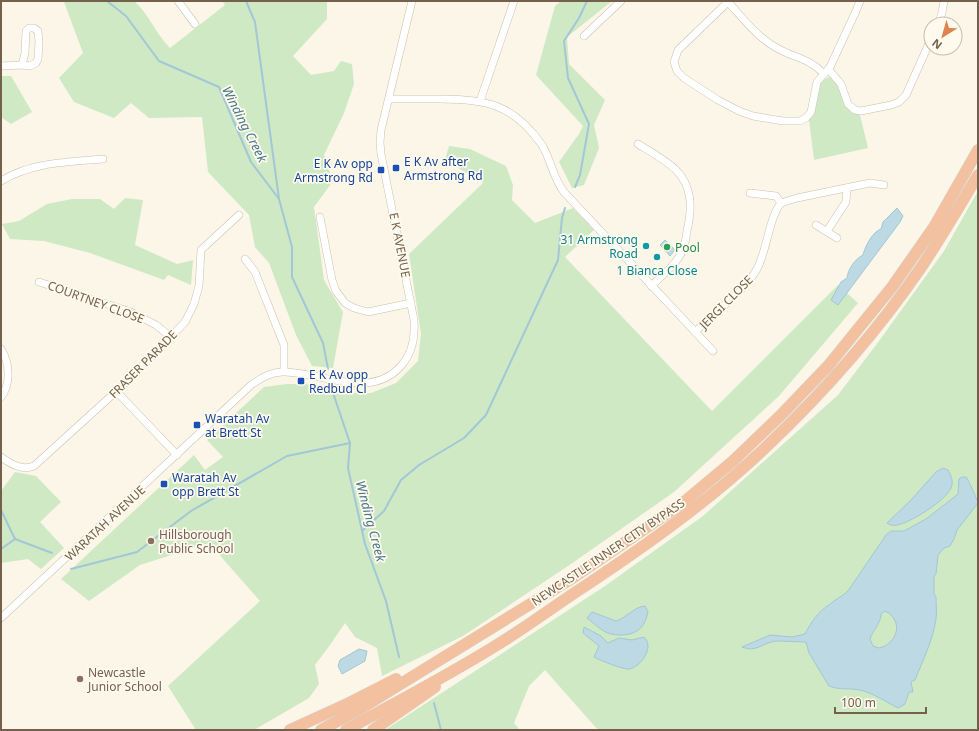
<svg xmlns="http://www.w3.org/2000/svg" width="979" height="731" font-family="'Noto Sans',sans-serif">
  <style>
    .green { fill: #cfe9c5 }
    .water { fill: #bcd9e4; stroke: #a2c7d6; fill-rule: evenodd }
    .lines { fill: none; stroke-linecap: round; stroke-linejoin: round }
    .stream { stroke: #a2c7d6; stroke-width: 2 }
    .minor-casing { stroke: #cdbfad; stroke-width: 8 }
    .highway-casing { stroke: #d8d2cd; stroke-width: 12 }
    .minor { stroke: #fff; stroke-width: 7 }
    .highway { stroke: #f3c1a0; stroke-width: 11 }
    .transit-dot { fill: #1a4fb4; stroke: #fefaed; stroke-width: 1.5 }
    .culture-dot { fill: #0f9aa8; stroke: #fefaed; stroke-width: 1.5 }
    .leisure-dot { fill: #2e9e5b; stroke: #fefaed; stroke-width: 1.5 }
    .education-dot { fill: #8d6e63; stroke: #fefaed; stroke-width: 1.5 }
    .labels { text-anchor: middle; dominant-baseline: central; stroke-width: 3.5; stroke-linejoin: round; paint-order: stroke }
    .transit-label { font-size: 12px; fill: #164399; stroke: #fefaed; text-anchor: start }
    .culture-label { font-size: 12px; fill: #0d838f; stroke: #fefaed; text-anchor: end }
    .street-label { font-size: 12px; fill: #74604c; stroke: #fefaed }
    .leisure-label { font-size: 12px; fill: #27864d; stroke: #fefaed; text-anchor: start }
    .education-label { font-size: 12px; fill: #785e54; stroke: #fefaed; text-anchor: start }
    .water-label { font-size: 13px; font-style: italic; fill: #4a788d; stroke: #fefaed }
  </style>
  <rect width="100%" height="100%" fill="#fbf6e7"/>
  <g class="green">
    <path d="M62 1H134C149 14 156 34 170 48L225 5 222 1H327V19L293 56 311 75 334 71 341 61 352 64 354 84 344 113 324 155 333 181 314 207 324 280 343 312 333 368 312 366 296 335 269 263 255 247 249 215 208 172 202 117 149 118 131 103 114 118 74 102 59 78 83 53 64 2Z"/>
    <polygon points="561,1 612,1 567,37 569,64 605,100 594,125 599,148 584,185 572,188 559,162 579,134 583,126 536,75 555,6"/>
    <polygon points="1,76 11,76 32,112 11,124 1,117"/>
    <path d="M830 77C845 88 838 110 860 115L868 148 814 160 809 120C823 106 812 81 830 77Z"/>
    <polygon points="449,146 470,149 506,166 513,185 512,200 535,223 573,208 594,230 565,257 712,411 838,285 858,303 779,396 674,492 571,564 463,636 382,676 377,648 355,637 345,623 330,645 315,665 319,684 309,698 254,730 196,730 168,686 260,601 209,543 140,565 89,601 61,579 194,455 205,470 223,457 207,440 264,387 287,384 306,384 341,393 371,393 396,383 418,361 421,334 409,254 483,183 445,160"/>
    <polygon points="978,191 978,730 598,730 545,670 529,686 514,723 520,730 385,730 605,586 703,516 838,395 879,341 944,251"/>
    <polygon points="125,198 143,200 135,245 177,264 193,260 191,285 168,275 164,280 90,253 44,241 10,239 2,224 19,221 47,204 72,199 100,199 114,209"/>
    <polygon points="15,472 36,476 61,502 40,522 64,548 41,569 28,559 1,563 1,491"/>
  </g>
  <g class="water">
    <path d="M897 208 903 216 900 222 838 305 831 300 841 282 847 278C848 269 855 259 863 255 865 247 872 232 881 229L883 222Z"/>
    <polygon points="665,240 675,250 670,256 660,245"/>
    <path d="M943 468 948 470C951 476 954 481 951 488 946 500 914 520 901 524 896 526 891 526 887 523L911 500 936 472Z"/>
    <path d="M962 477H966C968 479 977 499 978 503L957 530 954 539 950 546 944 548 938 555 936 574 934 576V594L936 597C936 604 937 611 936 619 933 640 923 660 915 680H914L911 682 913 692H909L905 704 898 708C886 702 873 693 860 690 850 688 838 690 829 686L809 653 806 642C796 642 787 641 777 641 763 642 757 653 742 647L770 635 792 637 805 634C811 622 818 612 830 604 836 599 843 596 848 591L886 535 891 531H904L926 519 958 494 959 479ZM885 611C904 620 898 644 879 648L873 646 870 639C873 630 881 623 881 614Z"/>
    <path d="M645 606 648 612C645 626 639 634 623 635 619 635 612 635 608 633 600 630 594 623 587 618L592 612 616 621C626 618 634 607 645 606Z"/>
    <path d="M584 627 601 636 608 643 619 638 632 640 644 637C655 647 641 667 629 669 624 670 599 660 594 657L599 646 583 633Z"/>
    <polygon points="359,649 367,651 365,661 342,674 338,666 340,660"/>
  </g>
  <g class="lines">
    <g class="stream">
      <polyline points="107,1 126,16 159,61 219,87 251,162 279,199"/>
      <polyline points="246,1 255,22 279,199 292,247 292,277 323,343 328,369"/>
      <polyline points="575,187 580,175 589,124 568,78 564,41 579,18 587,1"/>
      <polyline points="332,390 350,443 348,468 365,544 386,601 399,657"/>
      <polyline points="1,510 15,539 52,553"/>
      <polyline points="362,531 384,511 401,480 419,465 464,438 486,415 558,260 562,218 565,208"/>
      <polyline points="1,549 15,539"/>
      <polyline points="71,569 137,552 191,511 287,456 350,443"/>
      <polyline points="434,703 441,730"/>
    </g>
    <defs>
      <g id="minor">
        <polyline points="178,1 195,24"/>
        <polyline points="729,1 678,50 674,62 677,71 684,78 718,100 739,111 753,116 783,121 800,121 806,118 811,112 817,82 830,67 856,11 860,1"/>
        <path d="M728 2C743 18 756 36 775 47 793 58 810 58 824 74"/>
        <polyline points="938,24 942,13 944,1"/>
        <polyline points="584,36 621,1"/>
        <polyline points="1,66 22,65 30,66 36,63 38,59 39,42 38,31 34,28 29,28 26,31 25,53 22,65"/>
        <polyline points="829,70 841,84 848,104 855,110 861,111 891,105 899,102 906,95 931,39"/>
        <path d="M389 99C407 99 424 99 441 99 487 99 514 105 542 145 551 160 553 178 564 192L713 351"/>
        <polyline points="480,101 514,1"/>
        <path d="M638 144C651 152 666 160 676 170 693 187 692 209 687 231 686 240 684 249 679 257 672 268 661 277 651 286"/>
        <path d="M1 181C32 162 68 162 103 159"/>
        <polyline points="750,193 776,196 781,203"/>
        <polyline points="320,217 332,280 336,291 345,303 354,308 368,312 411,303"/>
        <polyline points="816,225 837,238"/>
        <polyline points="827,231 846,202 847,188"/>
        <polyline points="245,259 255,272 284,345 284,371"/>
        <polyline points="39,282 131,312 156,325 171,337"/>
        <path d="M695 332C714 313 744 292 757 269 767 251 769 217 781 203L797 198 870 183 884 185"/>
        <path d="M1 349C10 363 11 384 1 397"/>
        <polyline points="116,391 177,455"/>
        <path d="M1 457C11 464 22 471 34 466L132 377 185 322 194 304 199 286 201 250 239 215"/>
        <path d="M1 618 251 385C261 378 272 371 285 372 323 373 371 400 401 366 413 352 415 337 414 320L381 154 380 142 381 130 412 1"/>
      </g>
      <g id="highway">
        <polyline points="290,730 347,704 396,679"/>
        <polyline points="321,730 360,709 571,579 684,502 733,461 781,415 828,366 892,287 934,227 978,150"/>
        <path d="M346 730C395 703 445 677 492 648 524 629 554 606 585 586 648 544 710 500 765 448 823 393 877 332 922 266 942 236 960 205 978 175"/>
        <polyline points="373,730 435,687"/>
      </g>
    </defs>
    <use href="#minor" class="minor-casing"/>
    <use href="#highway" class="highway-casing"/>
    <use href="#minor" class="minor"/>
    <use href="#highway" class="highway"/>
  </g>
  <g class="transit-dot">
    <rect x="392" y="164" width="8" height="8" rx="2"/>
    <rect x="377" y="166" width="8" height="8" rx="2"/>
    <rect x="297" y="377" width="8" height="8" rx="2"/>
    <rect x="193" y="421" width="8" height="8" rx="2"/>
    <rect x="160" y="480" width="8" height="8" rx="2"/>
  </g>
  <g class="culture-dot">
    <circle cx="646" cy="246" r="4"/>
    <circle cx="657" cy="257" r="4"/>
  </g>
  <circle class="leisure-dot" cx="667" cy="247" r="4"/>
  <g class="education-dot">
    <circle cx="151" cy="541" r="4"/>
    <circle cx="80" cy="679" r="4"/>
  </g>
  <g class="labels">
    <g class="transit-label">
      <text x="404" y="161">E K Av after<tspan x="404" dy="14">Armstrong Rd</tspan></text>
      <text x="373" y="163" text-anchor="end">E K Av opp<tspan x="373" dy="14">Armstrong Rd</tspan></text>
      <text x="309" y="374">E K Av opp<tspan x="309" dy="14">Redbud Cl</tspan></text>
      <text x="205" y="418">Waratah Av<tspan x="205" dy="14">at Brett St</tspan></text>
      <text x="172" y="477">Waratah Av<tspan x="172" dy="14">opp Brett St</tspan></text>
    </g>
    <g class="culture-label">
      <text x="638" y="239">31 Armstrong<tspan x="638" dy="14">Road</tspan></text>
      <text x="657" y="270" text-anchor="middle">1 Bianca Close</text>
    </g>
    <g class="street-label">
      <text transform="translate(400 245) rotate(79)">E K AVENUE</text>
      <text transform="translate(96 302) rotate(20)">COURTNEY CLOSE</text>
      <text transform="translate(726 302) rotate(-45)">JERGI CLOSE</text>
      <text transform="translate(143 364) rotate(-45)">FRASER PARADE</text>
      <text transform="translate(105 523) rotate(-43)">WARATAH AVENUE</text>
      <text transform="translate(608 552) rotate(-34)">NEWCASTLE INNER CITY BYPASS</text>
    </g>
    <g class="leisure-label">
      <text x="675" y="247">Pool</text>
    </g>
    <g class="education-label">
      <text x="159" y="534">Hillsborough<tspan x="159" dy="14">Public School</tspan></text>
      <text x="88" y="672">Newcastle<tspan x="88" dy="14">Junior School</tspan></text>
    </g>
    <g class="water-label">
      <text transform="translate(245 124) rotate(63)">Winding Creek</text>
      <text transform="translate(371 521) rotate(75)">Winding Creek</text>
    </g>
  </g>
  <rect width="979" height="731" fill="none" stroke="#74604c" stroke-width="4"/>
  <g transform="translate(943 36) rotate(217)"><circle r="19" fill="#fefaed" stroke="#c7bcad"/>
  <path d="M0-3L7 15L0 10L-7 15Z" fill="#e08551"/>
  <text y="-6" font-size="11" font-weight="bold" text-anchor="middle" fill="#74604c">N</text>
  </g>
  <path d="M835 707v6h91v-6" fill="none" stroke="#74604c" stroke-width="2"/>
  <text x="841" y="707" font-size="12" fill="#74604c" stroke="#fefaed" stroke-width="3" paint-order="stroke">100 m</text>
</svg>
